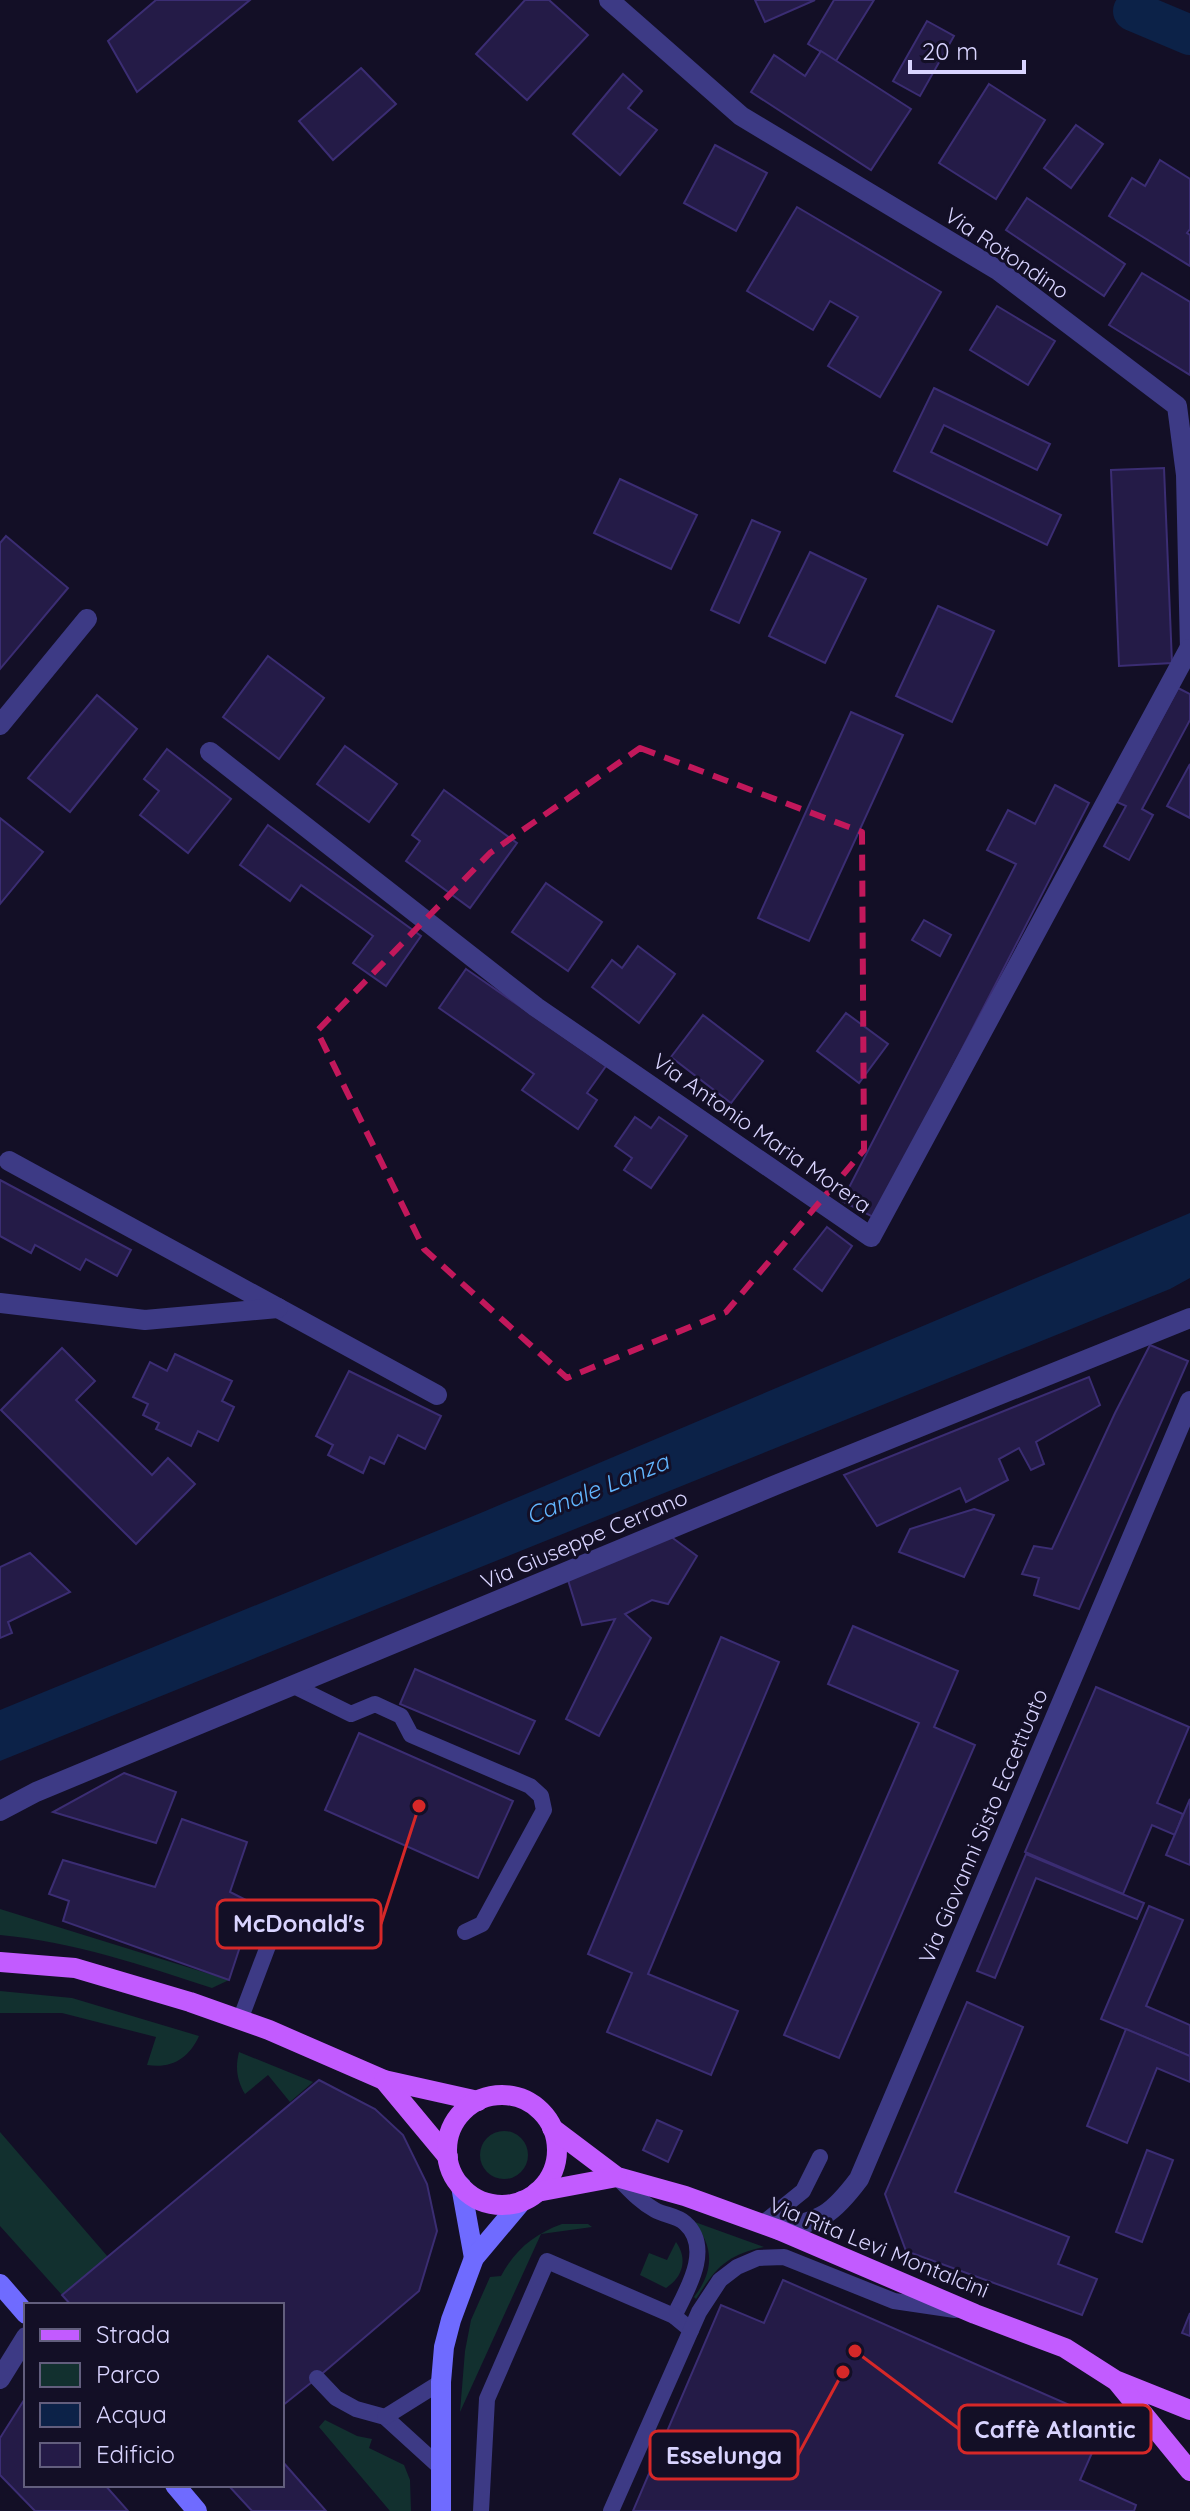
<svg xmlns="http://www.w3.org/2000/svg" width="1190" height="2511" font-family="Quicksand,sans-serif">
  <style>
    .green { fill: #12302f }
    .water { fill: #0c2248 }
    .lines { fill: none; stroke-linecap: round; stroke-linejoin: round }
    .canal { stroke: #0c2248; stroke-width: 40 }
    .building { fill: #241b47; stroke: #3b2d73; stroke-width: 2 }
    .service { stroke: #3d3a85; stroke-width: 16 }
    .minor { stroke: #3d3a85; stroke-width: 20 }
    .secondary { stroke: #6f6bff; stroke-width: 20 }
    .primary { stroke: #c25bff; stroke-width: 20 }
    .marked { fill: none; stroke: #c2185b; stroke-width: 6; stroke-dasharray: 16 10; stroke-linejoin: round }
    .labels { text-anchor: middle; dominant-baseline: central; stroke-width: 6; stroke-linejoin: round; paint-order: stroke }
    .street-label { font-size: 22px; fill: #d9d4ff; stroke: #130f26 }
    .water-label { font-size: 24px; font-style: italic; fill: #62b6ff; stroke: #130f26 }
    .leader { fill: none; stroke: #d62828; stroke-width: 3 }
    .callout-dot { fill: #d62828; stroke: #130f26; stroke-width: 3 }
    .callout { fill: #130f26; stroke: #d62828; stroke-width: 3 }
    .callout-label { font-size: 24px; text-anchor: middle; font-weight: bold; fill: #d9d4ff }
  </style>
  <rect width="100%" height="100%" fill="#130f26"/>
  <g class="green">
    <path d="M0 1909 229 1980 212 1988C142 1965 74 1942 0 1935Z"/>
    <path d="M0 1991 72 1998 199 2036C189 2058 172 2069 147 2065L156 2037 62 2013H0Z"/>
    <path d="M239 2052 313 2082 290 2102 268 2075 245 2094C237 2080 235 2068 239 2052Z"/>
    <circle cx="504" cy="2155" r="24"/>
    <polygon points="0,2132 108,2257 62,2295 0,2226"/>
    <path d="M692 2221 764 2247C727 2255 716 2267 696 2299L694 2297C714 2272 715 2245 692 2221Z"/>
    <path d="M562 2224H588L592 2227 541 2234 460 2412 465 2351 471 2320 490 2277 501 2276C515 2250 534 2234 562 2224Z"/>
    <path d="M676 2242C688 2259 683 2277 666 2288L640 2275 649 2253 667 2260Z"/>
    <polygon points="325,2420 357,2436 372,2439 369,2448 404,2465 410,2480 411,2511 390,2511 319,2427"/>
  </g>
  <polygon class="water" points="1190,1213 1190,1278 1170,1289 0,1761 0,1710 483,1512"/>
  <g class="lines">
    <polyline class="canal" points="1133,11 1190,35"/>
  </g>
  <g class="building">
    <polygon points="156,0 250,0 137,92 108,41"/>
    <polygon points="525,0 549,0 588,35 527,100 476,54"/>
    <polygon points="755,0 815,0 765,22"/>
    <polygon points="834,0 874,0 836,61 808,44"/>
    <polygon points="927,21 954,36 920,96 893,81"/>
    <polygon points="821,51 911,109 871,170 751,92 774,55 805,76"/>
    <polygon points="361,68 396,104 333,160 299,121"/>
    <polygon points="623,74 642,91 628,108 657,130 620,175 573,134"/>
    <polygon points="989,84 1045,120 996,199 939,163"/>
    <polygon points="1076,125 1103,144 1071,188 1044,168"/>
    <polygon points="715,145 767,173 736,231 684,203"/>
    <polygon points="1160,160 1190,179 1190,229 1187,233 1190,235 1190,266 1109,216 1132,178 1145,186"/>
    <polygon points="1027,198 1125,264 1104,296 1006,230"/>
    <polygon points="797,207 941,292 880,397 828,366 858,317 830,301 813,330 747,291"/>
    <polygon points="1142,273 1190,302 1190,375 1109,325"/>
    <polygon points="997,306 1055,341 1028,385 970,350"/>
    <polygon points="934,388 1050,444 1037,470 944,425 931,452 1061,515 1047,545 894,471"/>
    <polygon points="1164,468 1172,663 1119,666 1111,470"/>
    <polygon points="620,479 697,515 671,569 594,533"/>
    <polygon points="752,520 780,532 739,623 711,610"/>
    <polygon points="6,536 68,588 0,669 0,543"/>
    <polygon points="810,552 866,579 825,663 769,636"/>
    <polygon points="938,606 994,631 952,722 896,696"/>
    <polygon points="268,656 324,698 279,759 223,717"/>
    <polygon points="1178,688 1190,694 1190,720 1142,809 1153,815 1129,860 1104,846 1126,806 1117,802"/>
    <polygon points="97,695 137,729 70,812 28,778"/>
    <polygon points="851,712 903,735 809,941 758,918"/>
    <polygon points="345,746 397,784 369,822 317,784"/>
    <polygon points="167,749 231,799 188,853 140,815 159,791 144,779"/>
    <polygon points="1190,764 1190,818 1167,806"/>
    <polygon points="1055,785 1089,803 875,1218 842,1201 1016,864 987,850 1008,810 1035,824"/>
    <polygon points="444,790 517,843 470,908 406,861 420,841 412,835"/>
    <polygon points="0,818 43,852 0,904"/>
    <polygon points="268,825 421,936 386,986 353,963 373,936 301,885 290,901 240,865"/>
    <polygon points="546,883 602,922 568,971 512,932"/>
    <polygon points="924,920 951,935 940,956 912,940"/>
    <polygon points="638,946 675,974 639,1023 592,987 612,960 622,968"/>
    <polygon points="466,969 606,1066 587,1093 597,1100 578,1129 522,1090 534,1074 439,1008"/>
    <polygon points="846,1013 888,1044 859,1083 817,1051"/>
    <polygon points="703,1015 763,1061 731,1103 671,1057"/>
    <polygon points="635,1117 651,1128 659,1117 687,1136 651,1188 624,1170 632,1158 615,1146"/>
    <polygon points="0,1180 131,1250 117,1276 86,1259 80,1270 35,1245 31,1253 0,1236"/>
    <polygon points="827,1227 852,1246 822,1291 794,1269"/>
    <polygon points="1150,1345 1188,1361 1079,1609 1034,1595 1039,1578 1022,1574 1034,1546 1052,1549 1115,1413"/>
    <polygon points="62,1348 95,1381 76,1400 152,1475 168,1458 195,1484 136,1544 1,1410"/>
    <polygon points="175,1354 232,1381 222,1401 234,1407 218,1441 198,1431 191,1446 156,1429 159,1423 143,1415 148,1404 133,1397 150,1362 167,1371"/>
    <polygon points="349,1371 441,1416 425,1449 398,1435 384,1464 370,1457 363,1473 328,1455 333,1445 316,1436"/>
    <polygon points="1089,1377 1100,1405 1036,1442 1044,1464 1031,1470 1019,1448 999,1459 1008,1480 966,1502 960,1488 877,1526 844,1475"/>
    <polygon points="974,1509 994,1515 964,1577 899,1552 910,1529"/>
    <polygon points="670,1536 697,1556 668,1604 652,1600 625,1614 651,1638 599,1736 566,1719 615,1619 582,1625 568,1580"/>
    <polygon points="30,1553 70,1592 8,1622 12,1633 0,1638 0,1567"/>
    <polygon points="853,1626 958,1671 934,1727 975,1745 839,2058 784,2035 919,1723 828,1684"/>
    <polygon points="721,1637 779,1662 648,1974 738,2011 711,2075 607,2032 632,1973 588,1954"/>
    <polygon points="415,1669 535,1721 519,1754 400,1704"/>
    <polygon points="1096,1687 1189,1727 1157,1803 1183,1814 1175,1835 1152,1825 1123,1894 1025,1852"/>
    <polygon points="359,1733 513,1801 478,1878 325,1810"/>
    <polygon points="124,1773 176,1792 156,1843 53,1812"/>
    <polygon points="1190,1799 1190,1865 1166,1855"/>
    <polygon points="182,1819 247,1842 230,1892 254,1904 229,1980 63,1921 69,1901 49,1894 63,1860 155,1887"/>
    <polygon points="1026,1854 1144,1903 1137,1919 1036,1878 995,1978 977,1971"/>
    <polygon points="1149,1906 1183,1920 1146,2006 1190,2025 1190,2056 1101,2019"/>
    <polygon points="967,2002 1023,2027 955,2192 1069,2237 1058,2264 1097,2279 1082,2315 906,2251 885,2194"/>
    <polygon points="1126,2029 1190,2056 1190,2082 1157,2068 1127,2143 1087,2126"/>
    <polygon points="319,2080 375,2109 403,2135 427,2184 437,2231 419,2291 317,2378 282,2406 282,2305 71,2305 62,2295"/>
    <polygon points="657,2120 682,2131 668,2162 643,2150"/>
    <polygon points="1147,2150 1173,2160 1142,2242 1116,2232"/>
    <polygon points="783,2280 1106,2421 1080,2480 1136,2505 1134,2511 633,2511 721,2305 764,2323"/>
    <polygon points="1190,2313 1190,2336 1182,2333"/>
    <polygon points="26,2397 26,2485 105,2485 128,2511 35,2511 0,2475 0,2438"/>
    <polygon points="282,2461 326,2511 252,2511 228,2485 282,2485"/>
  </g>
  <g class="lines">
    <g class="service">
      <polyline points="294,1686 351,1714 375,1704 401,1716 411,1735 530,1786 541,1796 544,1810 482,1924 465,1932"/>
      <polyline points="240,2020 268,1946"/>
      <path d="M617 2177C629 2189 640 2202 655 2210 664 2215 678 2216 685 2223 713 2248 687 2290 674 2316"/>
      <polyline points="762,2224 803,2191 820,2157"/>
      <polyline points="317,2378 336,2398 356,2409 385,2417 441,2468"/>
      <polyline points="385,2417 441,2382"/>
      <polyline points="481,2511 487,2399 547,2261 674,2316 691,2330"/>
      <polyline points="611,2511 699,2312 720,2280 737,2267 758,2258 784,2257 894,2301 955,2310"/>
    </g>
    <g class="minor">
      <polyline points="609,0 741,116 999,271 1177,406 1186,475 1190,650"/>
      <polyline points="0,725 87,619"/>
      <polyline points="210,752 536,1007 871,1237 1189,649"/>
      <polyline points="9,1161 437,1395"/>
      <polyline points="0,1303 145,1320 278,1308"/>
      <polyline points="0,1811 36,1792 778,1484 1190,1318"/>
      <path d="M779 2230C822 2220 832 2215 859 2179L1190 1401"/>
      <polyline points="0,2379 26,2337"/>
    </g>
    <g class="secondary">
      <polyline points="461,2186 474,2258"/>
      <polyline points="0,2284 26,2314"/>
      <polyline points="175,2485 197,2511"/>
      <polyline points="441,2511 441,2382 444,2347 451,2320 474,2258 522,2201"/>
    </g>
    <g class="primary">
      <polyline points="0,1962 75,1968 190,2002 269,2030 384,2080 478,2101"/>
      <polyline points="384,2080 448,2157"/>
      <circle cx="502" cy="2150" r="55"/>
      <polyline points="552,2128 617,2177 685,2196 779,2230 975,2314 1065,2348 1115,2380 1190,2410"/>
      <polyline points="537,2192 617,2177"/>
      <polyline points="1118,2383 1190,2471"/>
    </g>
  </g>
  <path class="marked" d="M640 748 862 832 864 1150 726 1312 567 1378 424 1249 317 1031 490 853Z"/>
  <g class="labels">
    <g class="street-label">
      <text transform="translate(1007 253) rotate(34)">Via Rotondino</text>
      <text transform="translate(762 1133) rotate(35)">Via Antonio Maria Morera</text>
      <text transform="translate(584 1539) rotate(-23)">Via Giuseppe Cerrano</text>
      <text transform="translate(983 1826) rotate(-67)">Via Giovanni Sisto Eccettuato</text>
      <text transform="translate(879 2247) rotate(22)">Via Rita Levi Montalcini</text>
    </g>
    <g class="water-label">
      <text transform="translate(597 1488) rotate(-22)">Canale Lanza</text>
    </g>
  </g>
  <path class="leader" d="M419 1806L381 1924M855 2351L959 2429M843 2372L798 2455"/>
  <g class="callout-dot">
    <circle cx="419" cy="1806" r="8"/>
    <circle cx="855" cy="2351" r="8"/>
    <circle cx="843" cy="2372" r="8"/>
  </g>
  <g class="callout">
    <rect x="217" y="1900" width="164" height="48" rx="8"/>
    <rect x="959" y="2405" width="192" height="48" rx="8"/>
    <rect x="650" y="2431" width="148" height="48" rx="8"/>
  </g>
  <g class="callout-label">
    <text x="299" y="1932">McDonald's</text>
    <text x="1055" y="2438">Caffè Atlantic</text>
    <text x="724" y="2464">Esselunga</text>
  </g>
  <rect x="24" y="2303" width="260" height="184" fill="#130f26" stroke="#625e7d" stroke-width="2"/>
  <rect x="40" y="2329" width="40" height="12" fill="#c25bff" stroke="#625e7d" stroke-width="2"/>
  <text x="96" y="2343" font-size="24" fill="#d9d4ff">Strada</text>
  <rect x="40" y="2363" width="40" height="24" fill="#12302f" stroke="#625e7d" stroke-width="2"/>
  <text x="96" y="2383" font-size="24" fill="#d9d4ff">Parco</text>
  <rect x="40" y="2403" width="40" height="24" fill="#0c2248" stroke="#625e7d" stroke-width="2"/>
  <text x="96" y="2423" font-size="24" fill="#d9d4ff">Acqua</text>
  <rect x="40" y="2443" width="40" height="24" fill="#241b47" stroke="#625e7d" stroke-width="2"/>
  <text x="96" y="2463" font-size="24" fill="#d9d4ff">Edificio</text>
  <path d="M910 60v12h114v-12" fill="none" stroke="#d9d4ff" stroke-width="4"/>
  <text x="922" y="60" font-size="24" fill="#d9d4ff" stroke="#130f26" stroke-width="6" paint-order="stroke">20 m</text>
</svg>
